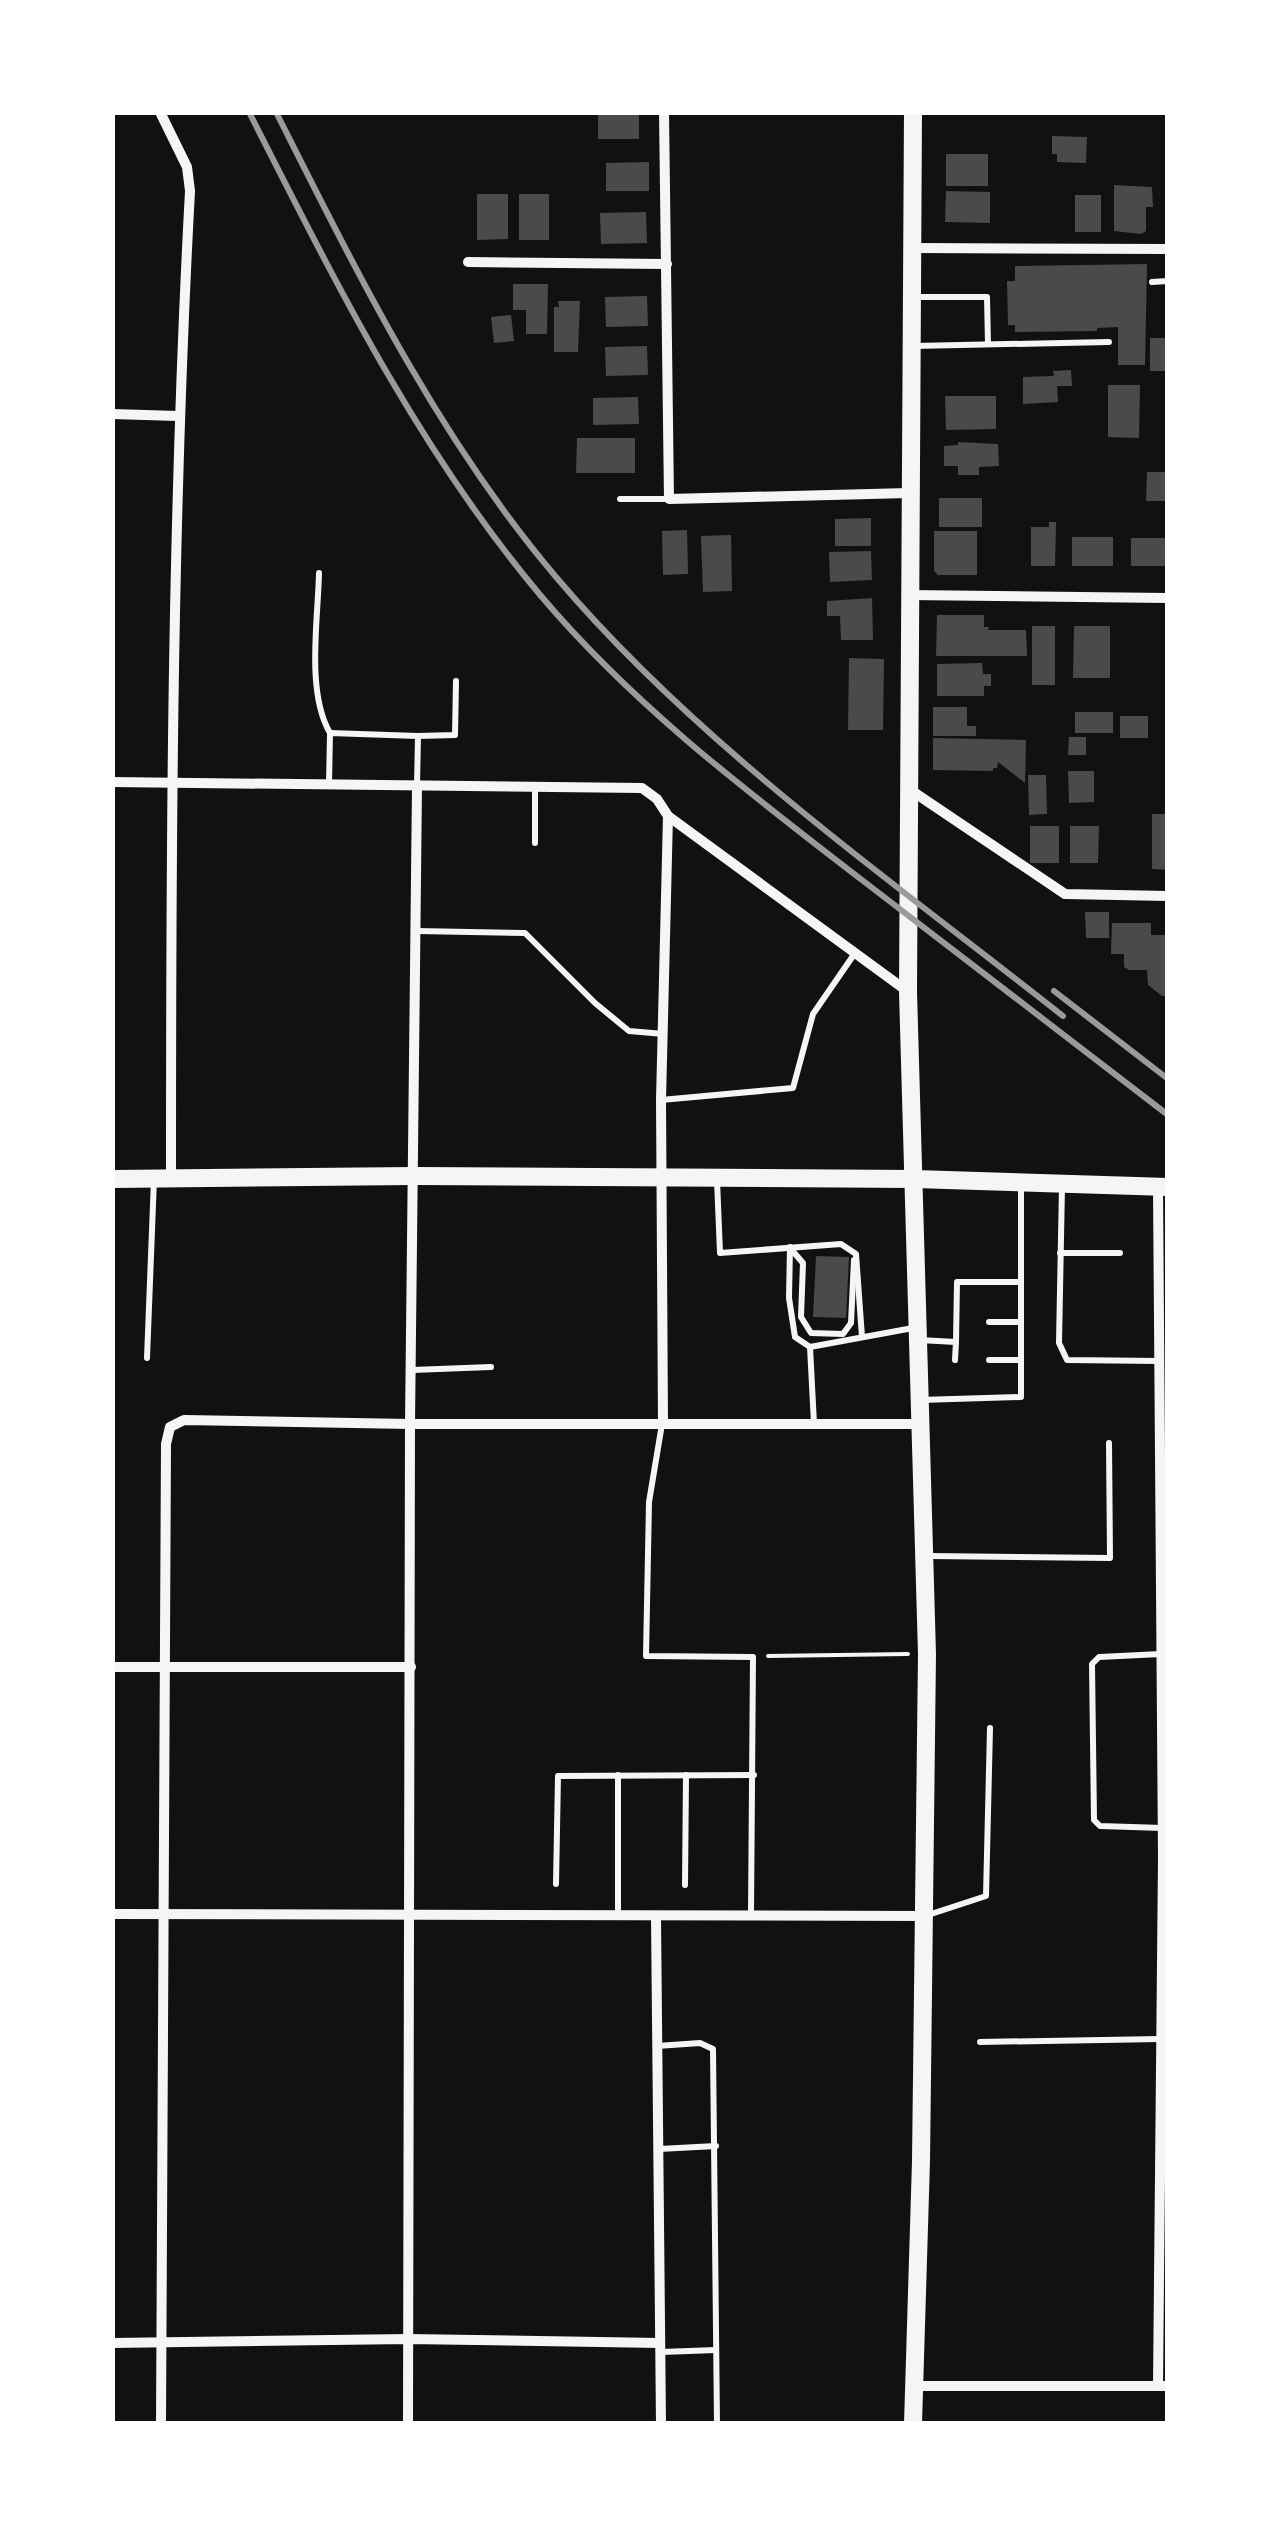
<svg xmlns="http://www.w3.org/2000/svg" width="1280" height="2536" font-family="'Golos Text',sans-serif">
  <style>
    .building { fill: #4a4a4a }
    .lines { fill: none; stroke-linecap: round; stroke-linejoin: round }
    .path { stroke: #f5f5f5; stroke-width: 4 }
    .service { stroke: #f5f5f5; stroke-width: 6 }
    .minor { stroke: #f5f5f5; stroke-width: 10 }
    .primary { stroke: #f5f5f5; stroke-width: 18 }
    .rail { stroke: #9a9a9a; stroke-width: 6 }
  </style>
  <rect width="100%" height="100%" fill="#111"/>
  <g class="building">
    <rect x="598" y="112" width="41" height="27"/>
    <polygon points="1052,136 1087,137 1086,163 1057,162 1057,154 1052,154"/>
    <rect x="946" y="154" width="42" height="32"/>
    <polygon points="649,162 649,191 606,191 606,163"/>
    <polygon points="1114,185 1152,187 1153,207 1146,207 1146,231 1141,234 1114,231"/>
    <polygon points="946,191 990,192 990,223 945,222"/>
    <polygon points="477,194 508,194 508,239 477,240"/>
    <rect x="519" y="194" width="30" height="46"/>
    <rect x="1075" y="195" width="26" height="37"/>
    <polygon points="646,212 647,243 601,244 600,213"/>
    <polygon points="1147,264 1145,365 1118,365 1118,327 1097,328 1097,331 1015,332 1015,325 1008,325 1007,281 1015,281 1015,266"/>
    <polygon points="513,284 548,284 547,334 526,334 526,310 513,310"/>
    <polygon points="647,296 648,326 606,327 605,297"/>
    <polygon points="558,301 580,301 578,352 554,352 554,307 559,307"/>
    <polygon points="511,315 514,341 494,343 491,317"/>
    <rect x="1150" y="338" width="18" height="33"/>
    <polygon points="647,346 648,375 606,376 605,347"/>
    <polygon points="1071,370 1072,386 1057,386 1058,402 1023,404 1023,377 1054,376 1053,371"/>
    <polygon points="1108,385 1140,385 1139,438 1108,437"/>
    <polygon points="945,396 996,396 996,429 946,430"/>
    <polygon points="638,397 639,424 593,425 593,398"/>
    <polygon points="577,438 635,438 635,473 576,473"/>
    <polygon points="958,442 998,444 999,466 979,467 979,475 958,475 958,466 944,466 944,446 958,445"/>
    <polygon points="1147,472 1168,472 1168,501 1146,501"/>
    <rect x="939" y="498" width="43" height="29"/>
    <polygon points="871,518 871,546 835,546 835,519"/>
    <polygon points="1049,522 1056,522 1055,566 1031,566 1031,527 1049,527"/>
    <polygon points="687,530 688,574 663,575 662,531"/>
    <polygon points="934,531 977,531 977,575 938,575 934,571"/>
    <polygon points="731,535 732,591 703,592 701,536"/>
    <rect x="1072" y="537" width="41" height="29"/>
    <rect x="1131" y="538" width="37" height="28"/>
    <polygon points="871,551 872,580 830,582 829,552"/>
    <polygon points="872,598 873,640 841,640 840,616 827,616 827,601"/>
    <polygon points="937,615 984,615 984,627 989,627 988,630 1026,630 1027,656 936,656"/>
    <rect x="1032" y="626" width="23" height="59"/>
    <polygon points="1074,626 1110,626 1110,678 1073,678"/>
    <polygon points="849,658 884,659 883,730 848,730"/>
    <polygon points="982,663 983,674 991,674 991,686 984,686 984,696 937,696 937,664"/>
    <polygon points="933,707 967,707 967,726 976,726 976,736 933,736"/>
    <rect x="1075" y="712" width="38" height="21"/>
    <rect x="1120" y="716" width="28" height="22"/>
    <polygon points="1069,737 1086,737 1086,755 1068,755"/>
    <polygon points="933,738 1026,740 1025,783 998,762 997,768 993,768 993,771 933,770"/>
    <polygon points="1068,771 1094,771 1094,802 1069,803"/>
    <polygon points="1028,775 1046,775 1047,814 1029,815"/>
    <polygon points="1152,814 1168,814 1168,870 1152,869"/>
    <rect x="1030" y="826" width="29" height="37"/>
    <polygon points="1070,826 1099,826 1098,863 1070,863"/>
    <polygon points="1085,912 1109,912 1109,938 1086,938"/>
    <polygon points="1112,923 1151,923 1151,935 1168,935 1168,996 1162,996 1148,985 1147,970 1129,970 1124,967 1124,954 1111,954"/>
    <polygon points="816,1256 849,1257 846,1318 813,1317"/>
  </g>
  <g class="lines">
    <polyline class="path" points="768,1656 908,1654"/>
    <g class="service">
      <polyline points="1152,282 1168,281"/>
      <polyline points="916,297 987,297 988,344"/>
      <polyline points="914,346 1109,342"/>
      <polyline points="620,499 669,499"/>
      <path d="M319 573C318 620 306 692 330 733"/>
      <polyline points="418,736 455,735 456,681"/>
      <polyline points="329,784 330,733 418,736 417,786"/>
      <polyline points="535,787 535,843"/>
      <polyline points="416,931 525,933 595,1003 629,1031 664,1034"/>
      <polyline points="661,1100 793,1088 813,1014 855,953"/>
      <polyline points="717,1180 720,1253 841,1244 856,1254 862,1337"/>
      <polyline points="1062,1186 1059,1343 1067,1360 1158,1361"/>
      <polyline points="790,1247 789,1298 795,1337 810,1347 913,1328"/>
      <polyline points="790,1248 803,1263 801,1317 811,1333 843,1334 851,1323 854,1260"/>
      <polyline points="1060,1253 1120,1253"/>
      <polyline points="989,1322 1021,1322"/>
      <polyline points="919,1340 956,1342 955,1360"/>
      <polyline points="956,1342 957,1282 1021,1282"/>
      <polyline points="810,1347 814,1424"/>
      <polyline points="147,1358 154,1179"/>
      <polyline points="989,1360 1021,1360"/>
      <polyline points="412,1370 491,1367"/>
      <polyline points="920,1400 1021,1397 1021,1185"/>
      <polyline points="662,1424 649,1502 646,1656 753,1657 751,1914"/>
      <polyline points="929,1556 1110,1558 1109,1443"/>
      <polyline points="1161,1654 1099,1657 1092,1664 1094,1820 1100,1826 1163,1828"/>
      <polyline points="618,1775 618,1916"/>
      <polyline points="556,1884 558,1776 754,1775"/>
      <polyline points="685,1885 686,1775"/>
      <polyline points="925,1916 986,1896 990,1728"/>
      <polyline points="980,2042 1160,2039"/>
      <polyline points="657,2046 700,2043 713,2049 717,2424"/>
      <polyline points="659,2149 716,2146"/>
      <polyline points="661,2352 716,2350"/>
    </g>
    <g class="minor">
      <path d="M160 112 187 167 190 191C172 520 171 849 171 1178"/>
      <polyline points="664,112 669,499 909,493"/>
      <polyline points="914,248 1168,249"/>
      <polyline points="468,262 667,264"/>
      <polyline points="112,414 178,416"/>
      <polyline points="909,595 1168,598"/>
      <polyline points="112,782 642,788 657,799 668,816 907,991"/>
      <polyline points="909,789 1065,894 1168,896"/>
      <polyline points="1158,1186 1163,1858 1158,2386"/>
      <polyline points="663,1423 661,1100 668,816"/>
      <polyline points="112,1667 411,1667"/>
      <polyline points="112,1914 924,1916"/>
      <polyline points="656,1917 661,2424"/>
      <polyline points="112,2343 408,2339 660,2343"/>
      <polyline points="914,2386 1168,2386"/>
      <polyline points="161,2424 166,1444 170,1427 184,1420 410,1424 919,1424"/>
      <polyline points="408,2424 410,1424 417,786"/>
    </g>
    <g class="primary">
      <polyline points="913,112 908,992 927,1654 921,2161 913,2424"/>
      <polyline points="112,1179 414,1176 915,1179 1168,1187"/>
    </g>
    <g class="rail">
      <path d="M249 112C335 281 418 450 541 596 635 707 748 792 862 880 964 958 1066 1037 1168 1115"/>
      <path d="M276 112C358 274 438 438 556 577 699 746 890 879 1063 1016"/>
      <polyline points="1054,991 1168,1079"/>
    </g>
  </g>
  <rect width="1280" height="2536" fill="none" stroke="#ffffff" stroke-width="230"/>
</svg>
